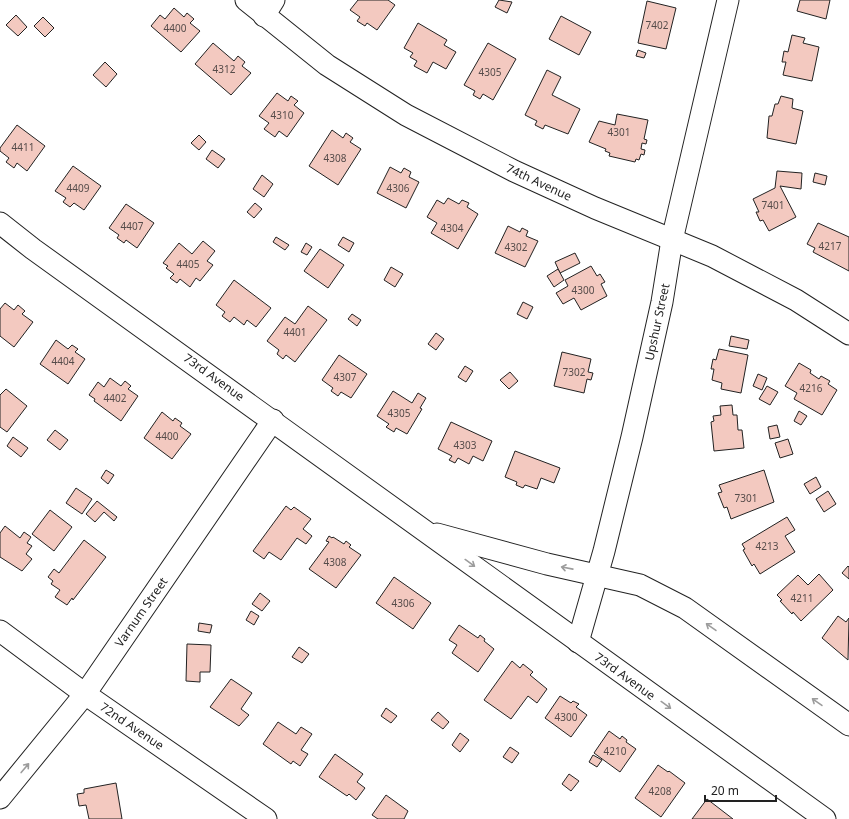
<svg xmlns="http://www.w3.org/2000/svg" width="849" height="819" font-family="'Noto Sans',sans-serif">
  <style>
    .building { fill: #f3c9c0; stroke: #222 }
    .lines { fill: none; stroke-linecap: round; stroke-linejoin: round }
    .street-casing { stroke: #222; stroke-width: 23 }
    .street { stroke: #fff; stroke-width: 21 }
    .oneway { stroke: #9c9c9c }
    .labels { text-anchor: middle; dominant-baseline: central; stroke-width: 3; stroke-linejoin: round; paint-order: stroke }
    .number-label { font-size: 10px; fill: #564c4a }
    .street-label { font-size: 12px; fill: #222; stroke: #fff }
  </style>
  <rect width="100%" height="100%" fill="#fff"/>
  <g class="building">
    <polygon points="358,0 388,0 395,5 377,30 367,23 365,26 357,21 360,17 350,10"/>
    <polygon points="499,0 512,2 507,13 495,7"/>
    <polygon points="800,0 830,0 826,19 797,11"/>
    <polygon points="647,1 676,8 666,49 638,43"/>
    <polygon points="174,8 184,17 187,13 194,19 190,23 200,31 181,52 151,26 160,15 165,19"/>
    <polygon points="16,15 27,27 18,36 6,25"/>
    <polygon points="561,16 591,32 579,55 549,39"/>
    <polygon points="43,17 54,28 45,37 34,26"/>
    <polygon points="418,23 447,40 444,45 456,52 446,69 433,62 427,73 414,66 417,61 410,57 413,53 404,48"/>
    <polygon points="792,35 805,38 803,43 819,47 812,81 783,75 786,62 782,62 784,51 788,52"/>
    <polygon points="213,43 234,61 238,56 245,62 242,66 251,73 231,95 195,64"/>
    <polygon points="488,43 516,59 493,100 483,94 480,99 473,95 475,91 464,85"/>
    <polygon points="638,50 646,53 644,58 636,56"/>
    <polygon points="105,62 117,74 106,87 93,75"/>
    <polygon points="547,70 561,77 552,95 580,109 568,134 545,125 543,129 535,125 537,121 525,115"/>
    <polygon points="277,93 288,101 291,96 298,101 294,105 304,113 287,137 279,131 275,137 264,129 269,123 259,116"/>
    <polygon points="781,96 793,99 792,108 803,111 796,144 767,138 769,116 772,116 775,104 778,104"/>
    <polygon points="617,114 648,120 644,139 647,140 646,144 642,143 641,149 645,150 644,155 641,154 639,160 636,159 635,162 609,156 610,153 605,151 606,149 589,142 599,121 615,125"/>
    <polygon points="17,125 45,146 27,171 17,163 14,168 6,162 9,158 0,151 0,148"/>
    <polygon points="332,130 343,138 346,133 353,138 350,142 361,149 338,185 309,166"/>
    <polygon points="199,135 206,142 199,150 191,143"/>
    <polygon points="212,150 225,159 218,168 206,159"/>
    <polygon points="73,166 101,186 84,210 74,203 70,207 63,202 66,198 55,191"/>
    <polygon points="390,167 401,173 404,168 411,172 409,177 419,182 406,208 377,193"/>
    <polygon points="777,171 802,173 801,189 780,186 796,217 769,231 763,220 760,221 756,212 759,212 753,199 775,188"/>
    <polygon points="815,173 827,176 825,185 813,182"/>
    <polygon points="262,175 273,184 264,197 253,189"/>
    <polygon points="448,198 459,204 462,200 469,203 467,207 478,214 458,249 431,233 437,223 427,217 437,200 444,204"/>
    <polygon points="255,203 262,209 254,218 247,212"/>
    <polygon points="126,204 154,223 137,248 126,240 124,243 117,238 119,235 109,228"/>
    <polygon points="818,223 849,237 849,271 813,252 815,248 807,244"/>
    <polygon points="508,226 520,232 522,228 528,231 526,236 538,241 525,267 495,253"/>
    <polygon points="276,237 289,245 285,250 273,242"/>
    <polygon points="343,237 354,243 349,252 338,245"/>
    <polygon points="203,241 215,251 207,261 213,265 200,281 196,278 190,287 180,279 177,283 170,278 174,274 166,268 168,266 163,263 179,243 192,254"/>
    <polygon points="306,243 312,247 307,255 301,252"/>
    <polygon points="320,249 344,265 328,288 304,271"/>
    <polygon points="575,253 580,263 560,273 555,262"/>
    <polygon points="591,266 597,276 600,274 605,282 601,284 607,296 581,310 574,298 563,304 556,293 568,286 565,280"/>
    <polygon points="391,267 403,274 395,287 384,280"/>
    <polygon points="558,269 564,280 554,287 547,276"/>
    <polygon points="234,280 271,308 256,327 247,320 244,325 234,317 230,322 222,316 225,312 216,305"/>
    <polygon points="523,302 533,307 527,319 517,314"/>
    <polygon points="5,303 14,310 18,305 25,311 22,314 33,322 14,347 0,336 0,309"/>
    <polygon points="308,306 327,320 295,362 286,355 283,359 277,354 279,350 267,341 285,317 295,324"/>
    <polygon points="352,314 361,320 357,326 348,319"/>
    <polygon points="436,333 444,339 436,350 428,344"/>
    <polygon points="731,336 749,340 747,349 729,346"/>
    <polygon points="56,340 68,349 72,345 78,349 75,352 85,359 68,384 40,364"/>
    <polygon points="719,349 748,355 741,393 721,389 722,383 712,380 714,369 711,369 713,359 716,360"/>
    <polygon points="562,352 591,359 588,372 593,373 591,380 587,379 584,393 554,386"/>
    <polygon points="339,355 367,374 351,398 341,392 338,396 331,391 333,388 322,380"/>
    <polygon points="799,363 811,370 810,373 819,379 821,376 830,381 828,384 837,390 822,415 794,399 797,393 785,386"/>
    <polygon points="465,366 473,371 466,382 458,377"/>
    <polygon points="510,372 518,381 509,389 500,380"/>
    <polygon points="758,374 767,378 762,390 753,386"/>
    <polygon points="110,378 121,386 125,381 131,386 128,389 138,396 121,421 94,401 95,399 89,395 98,382 104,387"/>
    <polygon points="767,386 778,392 770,405 759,399"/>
    <polygon points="6,389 27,406 7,432 0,427 0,395"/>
    <polygon points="393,391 412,403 418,393 426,398 420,408 422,409 407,434 396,428 394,432 386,427 389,424 377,416"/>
    <polygon points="732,405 733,415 737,415 738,430 742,430 744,448 714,451 711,422 714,421 713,416 721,415 720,406"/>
    <polygon points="799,411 807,416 801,425 794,421"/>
    <polygon points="162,412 173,421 175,418 182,423 180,426 191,434 172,459 144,438"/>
    <polygon points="451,422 492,441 483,461 473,456 469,464 458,458 455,463 449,460 452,456 438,449"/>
    <polygon points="777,425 780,437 770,439 768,427"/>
    <polygon points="55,430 68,440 60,450 47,440"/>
    <polygon points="13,437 28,448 21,457 7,446"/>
    <polygon points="788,439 793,454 780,458 775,443"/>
    <polygon points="515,451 560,468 554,483 541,478 537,489 525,485 523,488 516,485 517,482 505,477"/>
    <polygon points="106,470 114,475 108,484 101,478"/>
    <polygon points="764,470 774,502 731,519 727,507 724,508 718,493 722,492 719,485"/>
    <polygon points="816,477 821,487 810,494 804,484"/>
    <polygon points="76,488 92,499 82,514 66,503"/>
    <polygon points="828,491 836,504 824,512 816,499"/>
    <polygon points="97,501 117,517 114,521 104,512 95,522 86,514"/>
    <polygon points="286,506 291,510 294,507 311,519 303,529 312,536 306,544 297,538 281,560 269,552 264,559 253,551"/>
    <polygon points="50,510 72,527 54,551 32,534"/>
    <polygon points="787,517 795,530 785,536 795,552 760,574 754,564 752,566 743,550 745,549 742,544"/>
    <polygon points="5,526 20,538 24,532 31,537 27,543 32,546 26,554 32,559 22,571 0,557 0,533"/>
    <polygon points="329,536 332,538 333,537 344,544 346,541 351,545 349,547 361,555 336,588 309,569 329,542 326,541"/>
    <polygon points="84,540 106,557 73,600 72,598 67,605 55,597 60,590 51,584 53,581 48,577 54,569 59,573"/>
    <polygon points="848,566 849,567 849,579 842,573"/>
    <polygon points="819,574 833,590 801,621 793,612 792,614 780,601 782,600 777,595 798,575 808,585"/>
    <polygon points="394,577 431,603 413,629 376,603"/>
    <polygon points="260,593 270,601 262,611 252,604"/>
    <polygon points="251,611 259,616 254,625 246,620"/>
    <polygon points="838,616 846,622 849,618 848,660 822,638"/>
    <polygon points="199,623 212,625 210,633 198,631"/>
    <polygon points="459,625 478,638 480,635 485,639 484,641 494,649 478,672 452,653 457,645 449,640"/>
    <polygon points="187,644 211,645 210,672 200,672 200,682 186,681"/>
    <polygon points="299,647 309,654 302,663 292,657"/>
    <polygon points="512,661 520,668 523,664 533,672 530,675 547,689 537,703 528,696 511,719 484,700"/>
    <polygon points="231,679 252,693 241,709 249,715 239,726 210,707"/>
    <polygon points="560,696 571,703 573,701 579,704 576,707 587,715 571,737 545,718"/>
    <polygon points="386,708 397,716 391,723 381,716"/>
    <polygon points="438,712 449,722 443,729 431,720"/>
    <polygon points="278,722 296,734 301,727 312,734 301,750 308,754 300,766 293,761 291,764 263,744"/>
    <polygon points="609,731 620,739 622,736 627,740 626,742 636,749 620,772 594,753"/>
    <polygon points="460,733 469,740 460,752 452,745"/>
    <polygon points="510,747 519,753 512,763 503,757"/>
    <polygon points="335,754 363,774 357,782 365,788 356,800 349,794 347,796 319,777"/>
    <polygon points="593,755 602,760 597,767 589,762"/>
    <polygon points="658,765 668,772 669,771 685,783 661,817 635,798"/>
    <polygon points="569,774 579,781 571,791 562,784"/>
    <polygon points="116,783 122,819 89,819 86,805 79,806 77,794 84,793 84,789"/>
    <polygon points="386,795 408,811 404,819 378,819 372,815"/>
    <polygon points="707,799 733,819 692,819"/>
  </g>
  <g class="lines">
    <defs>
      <g id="street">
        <polyline points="246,0 327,65 406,115 514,171 595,208 712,256 796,300 849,334"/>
        <polyline points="264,16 274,0"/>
        <polyline points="0,223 33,249 825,819"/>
        <polyline points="437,534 547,564 640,585 685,608 849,725"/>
        <polyline points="0,631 85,694 266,819"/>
        <polyline points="578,642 604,551 632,437 662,302 672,240 728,0"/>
        <polyline points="0,798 85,694 273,420"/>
      </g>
    </defs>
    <use href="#street" class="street-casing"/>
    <use href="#street" class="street"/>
  </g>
  <defs><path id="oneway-shaft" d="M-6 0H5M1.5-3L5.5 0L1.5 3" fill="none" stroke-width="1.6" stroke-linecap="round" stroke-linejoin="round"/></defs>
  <g class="oneway">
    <use href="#oneway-shaft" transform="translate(470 563) rotate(36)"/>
    <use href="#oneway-shaft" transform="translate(567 568) rotate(-169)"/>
    <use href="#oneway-shaft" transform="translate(711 627) rotate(-145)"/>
    <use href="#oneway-shaft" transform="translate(817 702) rotate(-145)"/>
    <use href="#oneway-shaft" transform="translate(666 705) rotate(36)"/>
    <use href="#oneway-shaft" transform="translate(25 768) rotate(-50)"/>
  </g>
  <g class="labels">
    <g class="number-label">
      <text x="657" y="25">7402</text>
      <text x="175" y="28">4400</text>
      <text x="224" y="69">4312</text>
      <text x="490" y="72">4305</text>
      <text x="282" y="115">4310</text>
      <text x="619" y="132">4301</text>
      <text x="23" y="147">4411</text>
      <text x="335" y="158">4308</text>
      <text x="78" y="188">4409</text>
      <text x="398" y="188">4306</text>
      <text x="773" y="205">7401</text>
      <text x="132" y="226">4407</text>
      <text x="452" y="228">4304</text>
      <text x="830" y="246">4217</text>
      <text x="516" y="247">4302</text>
      <text x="188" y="264">4405</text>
      <text x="583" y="290">4300</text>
      <text x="295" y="332">4401</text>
      <text x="63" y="361">4404</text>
      <text x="574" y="372">7302</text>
      <text x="345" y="377">4307</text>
      <text x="811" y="388">4216</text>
      <text x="115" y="398">4402</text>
      <text x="399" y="413">4305</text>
      <text x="167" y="436">4400</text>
      <text x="465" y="445">4303</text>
      <text x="746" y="498">7301</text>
      <text x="767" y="546">4213</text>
      <text x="335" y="562">4308</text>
      <text x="802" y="598">4211</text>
      <text x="403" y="603">4306</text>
      <text x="566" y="717">4300</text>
      <text x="615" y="751">4210</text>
      <text x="660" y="791">4208</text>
    </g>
    <g class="street-label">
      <text transform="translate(539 182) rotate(25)">74th Avenue</text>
      <text transform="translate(657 322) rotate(-78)">Upshur Street</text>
      <text transform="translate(214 377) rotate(36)">73rd Avenue</text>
      <text transform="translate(141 612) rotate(-55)">Varnum Street</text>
      <text transform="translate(625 676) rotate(36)">73rd Avenue</text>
      <text transform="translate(132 726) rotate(34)">72nd Avenue</text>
    </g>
  </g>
  <path d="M705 795v6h71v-6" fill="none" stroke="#222222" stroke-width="2"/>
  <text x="711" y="795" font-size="12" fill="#222222" stroke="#ffffff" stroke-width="3" paint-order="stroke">20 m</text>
</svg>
